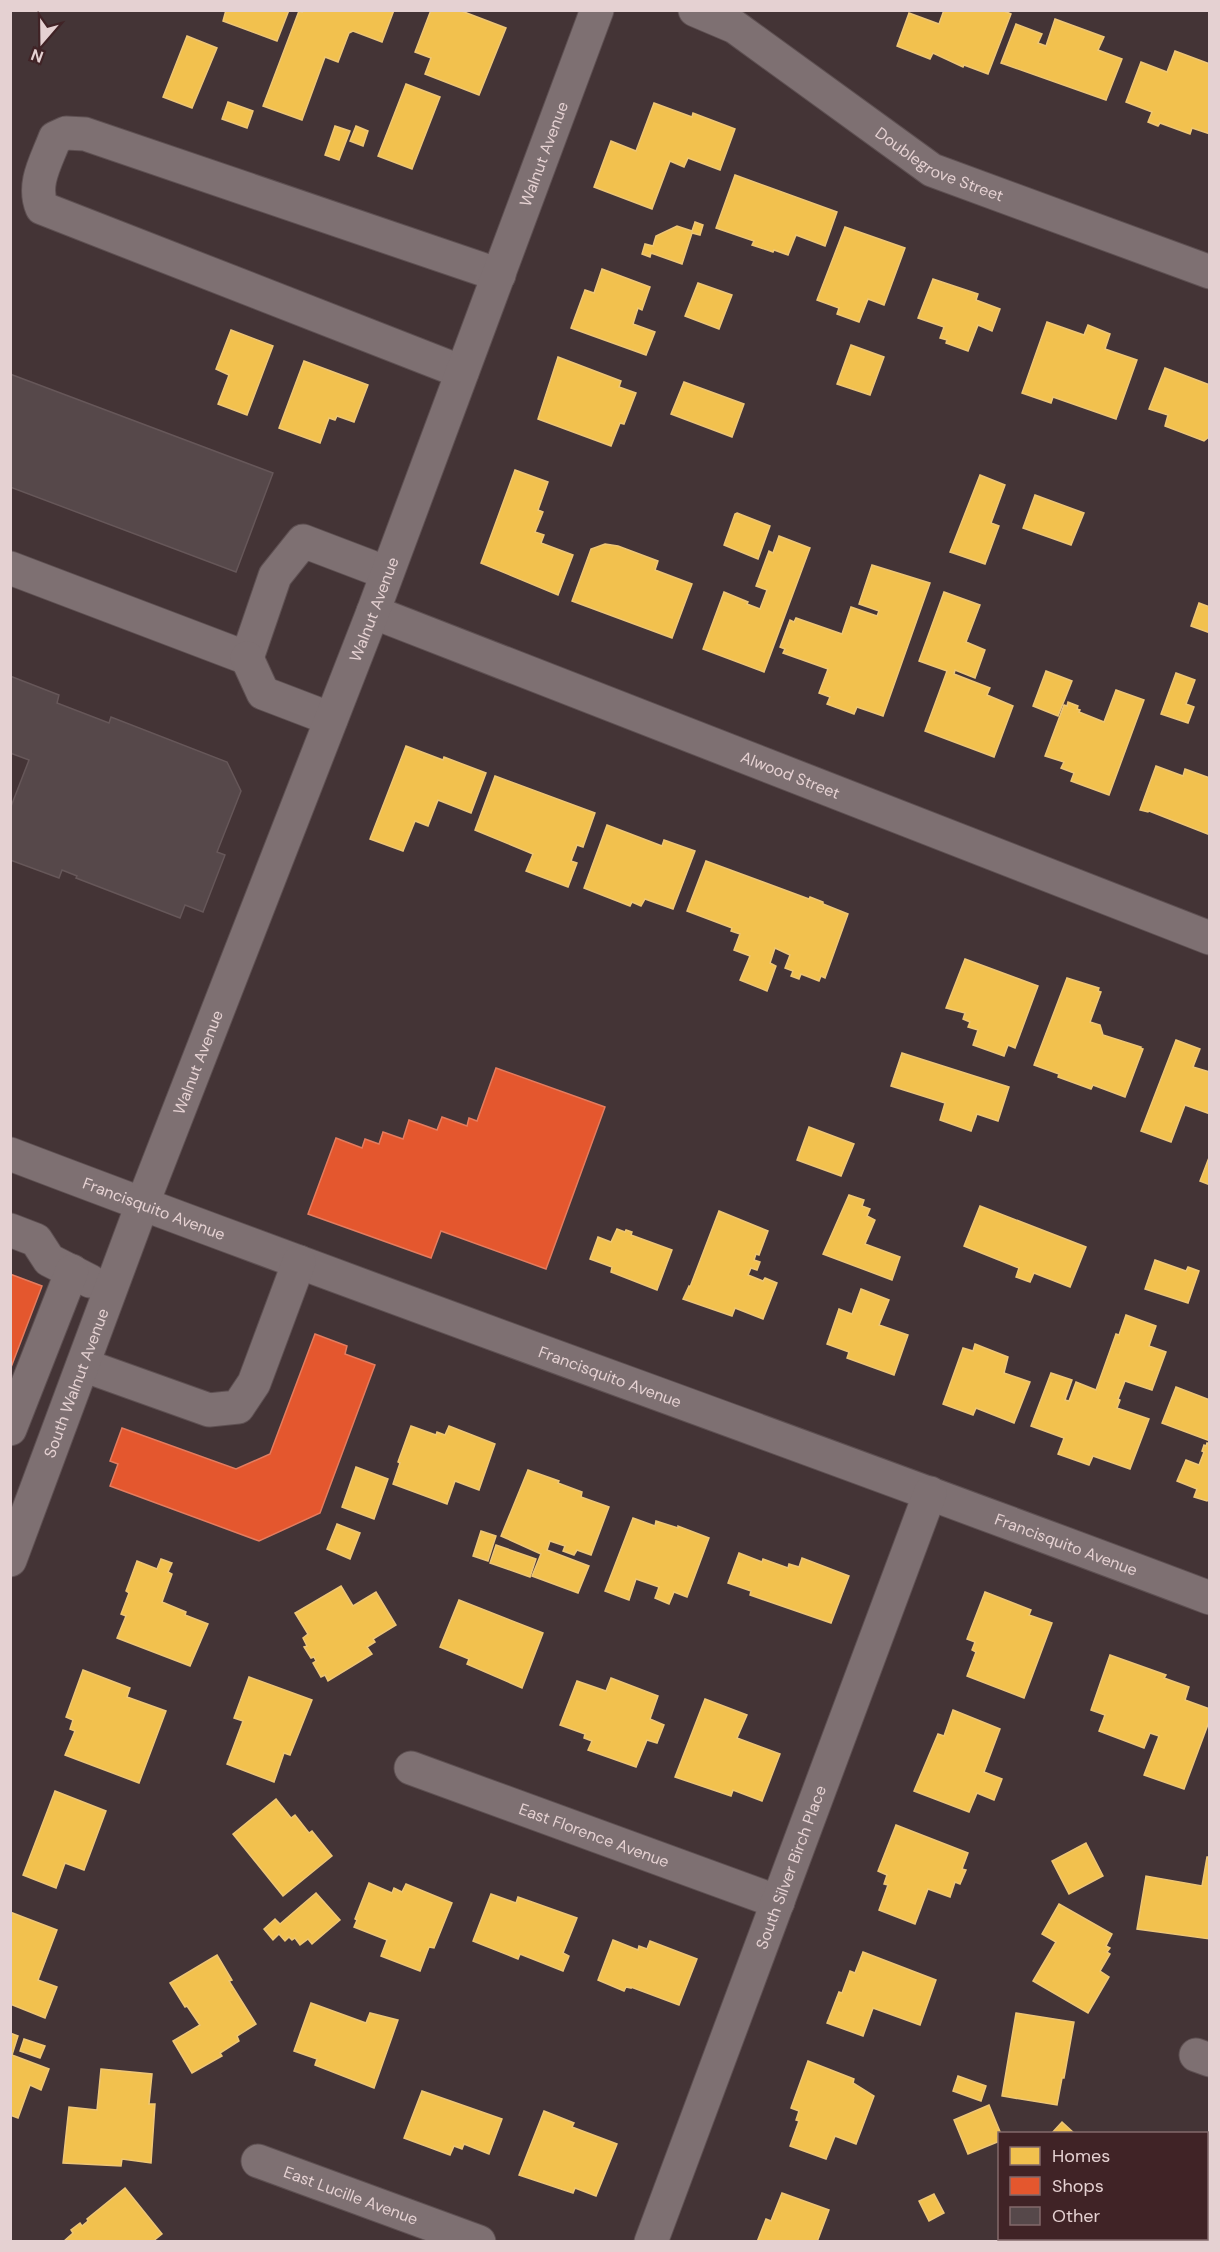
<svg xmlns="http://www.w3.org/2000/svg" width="1220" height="2252" font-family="'DM Sans',sans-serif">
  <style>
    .homes { fill: #f2c14e; stroke: #eec676; stroke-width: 1.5 }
    .shops { fill: #e4572e; stroke: #e47c5f; stroke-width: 1.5 }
    .building { fill: #56484a; stroke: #665759; stroke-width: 1.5 }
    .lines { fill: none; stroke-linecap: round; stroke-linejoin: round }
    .minor-casing { stroke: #5e5052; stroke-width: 35 }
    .minor { stroke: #7e7072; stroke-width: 33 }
    .labels { text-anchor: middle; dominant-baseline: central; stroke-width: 6; stroke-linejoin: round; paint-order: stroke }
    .street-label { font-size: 16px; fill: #e5d1d2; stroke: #402326 }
  </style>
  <rect width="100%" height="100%" fill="#443436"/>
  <g class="homes">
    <polygon points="226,10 289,10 277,41 223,21"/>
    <polygon points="302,10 394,10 382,42 353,31 349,33 338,62 325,57 302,120 263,106 299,11 302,12"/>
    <polygon points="431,10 459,10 506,28 479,95 425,74 431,58 415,52"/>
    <polygon points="944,10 1002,10 1011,14 988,74 964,65 963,67 933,53 930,59 897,46 909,13 939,24"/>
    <polygon points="1055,19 1104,37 1098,50 1122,59 1106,100 1001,63 1016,24 1042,34 1038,43 1046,46"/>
    <polygon points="187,36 217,48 192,108 163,97"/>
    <polygon points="1175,51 1210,64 1210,134 1192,128 1190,134 1160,123 1158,126 1148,122 1152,112 1126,102 1141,62 1167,72"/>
    <polygon points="406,84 440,97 412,169 378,156"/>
    <polygon points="228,102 253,111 247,128 222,119"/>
    <polygon points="654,103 692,117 693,113 735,129 720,170 688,158 684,167 670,161 652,209 594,187 611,141 636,151"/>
    <polygon points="335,126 350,131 339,160 325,155"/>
    <polygon points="356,126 368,131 363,146 350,141"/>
    <polygon points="735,175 837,212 825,246 796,235 788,255 774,250 773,252 752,245 754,241 716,228"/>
    <polygon points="695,222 703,225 700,235 692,233 682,264 651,253 650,257 642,254 645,244 653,246 656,236 677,226 692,231"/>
    <polygon points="845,227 905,248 884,305 868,299 859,322 837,314 839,308 817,300"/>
    <polygon points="602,269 650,287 642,310 638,308 633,324 655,332 646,355 571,328 585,290 594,293"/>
    <polygon points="933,279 978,294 976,300 1000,309 992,331 978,325 968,351 946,343 947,340 940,338 944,327 918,318"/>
    <polygon points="698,283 732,295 719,329 685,316"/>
    <polygon points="1047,322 1084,335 1088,325 1110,334 1105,349 1137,360 1116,419 1053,397 1051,403 1022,393"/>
    <polygon points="231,330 273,346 247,415 218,404 229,375 216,369"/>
    <polygon points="851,345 884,357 870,395 837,384"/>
    <polygon points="558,357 621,381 619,387 636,393 624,424 620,423 611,446 538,419"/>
    <polygon points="304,361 368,385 354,422 337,416 335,420 329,418 320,443 279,428"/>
    <polygon points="1165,368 1210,385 1210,436 1204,441 1165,426 1168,415 1149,409"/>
    <polygon points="684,382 744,404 732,437 671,414"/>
    <polygon points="515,470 548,482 538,510 543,512 535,532 544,535 541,543 573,555 558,595 481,563"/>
    <polygon points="980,475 1005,485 991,523 999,526 985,564 950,552"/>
    <polygon points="1035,495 1084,513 1071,545 1023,528"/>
    <polygon points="737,513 770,526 758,559 724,545 735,514"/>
    <polygon points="779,536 810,548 764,672 703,649 724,592 748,602 747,604 760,609 767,590 756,586 769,551 773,553"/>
    <polygon points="605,544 618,546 658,561 655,570 692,584 672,638 572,601 591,549"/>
    <polygon points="872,565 930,583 883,716 857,707 854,714 827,704 830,697 819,693 828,669 783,653 785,649 780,647 790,620 794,622 796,618 842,634 851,607 877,616 879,611 859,604"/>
    <polygon points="944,592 980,605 966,642 985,650 975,678 955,670 954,674 990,688 987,695 1013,706 994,757 925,731 947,671 919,661"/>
    <polygon points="1199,603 1210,607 1210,633 1191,626"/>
    <polygon points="1046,671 1072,681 1058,716 1033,706"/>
    <polygon points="1176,673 1195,680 1186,704 1194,707 1188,723 1161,714"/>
    <polygon points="1116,690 1144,700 1109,795 1071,781 1074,773 1061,768 1064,762 1045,756 1064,705 1067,706 1068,702 1078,706 1077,709 1080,710 1079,712 1104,722"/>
    <polygon points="406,746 443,760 444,757 486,773 471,813 438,800 428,826 415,821 403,851 370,839"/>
    <polygon points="1156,766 1183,776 1185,769 1210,778 1210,835 1149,811 1148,812 1140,810"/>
    <polygon points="495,776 595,813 583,847 577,845 571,861 577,863 568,887 526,871 533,854 475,830"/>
    <polygon points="607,825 662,846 664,840 695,851 673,909 645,899 641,906 632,902 630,906 584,888"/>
    <polygon points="706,861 809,899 810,897 823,902 823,904 848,914 825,978 821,976 819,981 801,974 799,979 791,976 793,971 785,968 790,955 775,948 770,963 776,966 767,991 740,980 750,956 734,950 740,934 731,931 732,928 687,911"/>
    <polygon points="965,959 1038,986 1015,1048 1008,1045 1004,1056 973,1045 978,1030 968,1027 970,1022 963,1019 965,1013 946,1008"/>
    <polygon points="1067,978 1099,988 1098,991 1101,992 1090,1022 1100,1025 1103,1035 1141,1047 1140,1048 1143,1049 1125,1097 1093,1085 1091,1089 1058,1077 1059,1074 1034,1065"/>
    <polygon points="1176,1040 1200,1049 1193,1067 1210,1072 1210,1114 1185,1105 1171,1142 1141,1131"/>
    <polygon points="902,1053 1009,1087 998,1121 977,1114 971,1131 940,1120 945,1103 891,1086"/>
    <polygon points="809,1127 854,1144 841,1176 797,1160"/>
    <polygon points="1210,1155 1210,1185 1200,1181"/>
    <polygon points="849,1195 864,1200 862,1206 870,1209 867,1216 875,1220 865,1244 900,1257 892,1280 823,1254"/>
    <polygon points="980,1206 1086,1247 1070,1287 1034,1273 1030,1282 1016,1277 1019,1268 964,1246"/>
    <polygon points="719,1211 768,1231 759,1255 756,1254 754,1260 760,1262 757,1270 751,1268 748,1275 763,1281 765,1278 777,1283 763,1319 735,1308 732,1316 683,1299 689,1286 690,1287"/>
    <polygon points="617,1229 625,1232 626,1230 632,1232 631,1235 672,1250 657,1290 611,1272 612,1267 590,1259 598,1237 611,1242"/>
    <polygon points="1155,1260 1186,1271 1188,1267 1199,1271 1188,1303 1145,1289"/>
    <polygon points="861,1289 889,1300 879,1325 908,1335 894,1375 847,1358 849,1352 827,1344 839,1309 852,1314"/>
    <polygon points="1126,1315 1156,1326 1149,1346 1166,1352 1152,1390 1125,1381 1118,1399 1120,1400 1117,1408 1149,1419 1130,1469 1093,1456 1089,1465 1058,1454 1064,1438 1031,1426 1051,1373 1072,1380 1065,1400 1069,1401 1076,1382 1096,1390 1116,1334 1119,1335"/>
    <polygon points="975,1344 1008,1357 1004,1373 1030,1382 1014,1423 976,1408 973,1415 943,1404 963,1348 973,1351"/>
    <polygon points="1176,1387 1210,1400 1210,1441 1162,1423"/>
    <polygon points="411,1426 436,1435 437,1432 445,1435 449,1426 495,1444 479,1490 455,1481 447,1504 393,1484 400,1463 398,1462"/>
    <polygon points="1207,1443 1210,1444 1210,1499 1207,1501 1194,1497 1197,1489 1177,1481 1186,1460 1199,1465 1204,1452 1202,1451 1204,1445 1206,1446"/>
    <polygon points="356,1467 388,1479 374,1519 342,1507"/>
    <polygon points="528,1470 559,1481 558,1483 582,1492 581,1497 609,1507 591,1555 577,1550 574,1555 563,1551 565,1546 550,1541 547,1550 589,1566 578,1593 532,1576 541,1554 501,1536"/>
    <polygon points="633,1518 655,1526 656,1521 678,1528 678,1526 709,1538 687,1597 674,1592 669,1604 655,1598 659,1587 636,1579 629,1600 605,1591"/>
    <polygon points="337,1524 360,1533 350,1559 327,1549"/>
    <polygon points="481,1531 496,1536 488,1561 473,1556"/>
    <polygon points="496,1545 536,1559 530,1577 490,1563"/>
    <polygon points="739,1553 762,1562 763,1559 788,1568 789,1564 799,1567 802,1558 849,1576 831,1623 750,1595 751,1591 728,1583"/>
    <polygon points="161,1559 172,1563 168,1572 172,1574 162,1602 186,1612 185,1615 208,1624 190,1666 117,1638 126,1616 121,1614 129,1593 126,1591 137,1561 157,1569"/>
    <polygon points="341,1586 353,1606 376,1592 396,1625 373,1639 375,1642 367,1647 372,1654 328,1681 325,1675 321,1677 313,1663 316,1661 314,1657 311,1658 304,1647 307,1646 303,1638 308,1634 295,1613"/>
    <polygon points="985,1592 1031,1610 1029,1615 1052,1623 1024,1698 967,1676 976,1652 972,1650 975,1642 967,1639"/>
    <polygon points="459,1600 543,1633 522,1688 467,1664 469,1659 440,1647"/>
    <polygon points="1110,1655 1166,1675 1164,1678 1189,1687 1185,1700 1210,1709 1210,1719 1184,1789 1144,1775 1159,1736 1150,1733 1144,1748 1099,1731 1105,1715 1091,1710"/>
    <polygon points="83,1670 130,1688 127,1697 166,1711 139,1783 65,1755 75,1731 70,1729 73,1720 66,1717"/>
    <polygon points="249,1677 312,1700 290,1755 284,1753 274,1782 227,1764 243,1721 234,1718"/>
    <polygon points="611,1678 658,1696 650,1719 664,1725 657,1743 647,1740 636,1767 588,1750 592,1741 584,1738 585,1734 560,1725 577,1681 606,1691"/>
    <polygon points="705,1699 747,1715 737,1738 780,1754 762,1801 733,1790 731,1796 675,1777"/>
    <polygon points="953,1710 1000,1729 984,1772 1002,1779 994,1800 977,1793 969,1812 914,1791 938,1734 944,1736"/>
    <polygon points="55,1791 106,1811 84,1870 65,1863 56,1888 23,1875"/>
    <polygon points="276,1799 291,1818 295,1815 309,1833 312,1831 332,1856 283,1896 233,1834"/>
    <polygon points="896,1825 968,1853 962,1869 966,1870 960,1884 955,1882 950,1897 928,1889 915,1924 879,1910 888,1885 884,1884 887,1875 878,1871"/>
    <polygon points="1086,1843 1103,1876 1069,1894 1052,1861"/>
    <polygon points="1207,1857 1210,1857 1210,1939 1137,1929 1146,1876 1202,1886"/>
    <polygon points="369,1883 392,1893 394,1888 402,1892 406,1884 452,1903 434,1948 429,1947 420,1971 381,1956 387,1940 354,1927 357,1920 355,1919"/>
    <polygon points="316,1893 340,1920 312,1944 308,1939 300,1945 295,1938 292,1940 289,1937 285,1941 279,1934 273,1940 264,1929 275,1919 280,1924"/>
    <polygon points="491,1894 516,1903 518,1897 577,1918 563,1953 569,1956 563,1971 520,1954 518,1959 473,1941"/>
    <polygon points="1059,1904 1112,1934 1106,1946 1110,1948 1107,1952 1110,1954 1100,1971 1109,1977 1088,2013 1033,1981 1056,1942 1042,1934"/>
    <polygon points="10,1912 57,1930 38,1980 57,1987 45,2018 10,2004"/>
    <polygon points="613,1940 638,1950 639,1946 647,1949 650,1941 697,1959 679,2005 631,1987 631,1988 626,1987 624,1991 598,1980"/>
    <polygon points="863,1952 936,1980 920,2025 873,2008 863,2036 827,2023 839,1992 842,1993 850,1971 855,1973"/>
    <polygon points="217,1955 232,1980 229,1981 256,2024 237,2036 239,2041 220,2053 222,2056 192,2073 173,2041 200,2025 187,2006 185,2007 170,1983"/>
    <polygon points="311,2003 366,2023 370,2013 398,2020 374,2088 315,2065 317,2059 294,2051"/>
    <polygon points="1016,2013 1074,2022 1064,2078 1062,2078 1057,2105 1002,2096"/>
    <polygon points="10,2033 18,2036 12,2055 49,2069 41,2090 30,2085 18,2118 10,2115"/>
    <polygon points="24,2039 45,2046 40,2058 20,2051"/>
    <polygon points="808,2061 854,2079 853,2083 874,2096 856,2144 835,2136 826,2159 790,2146 799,2121 796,2120 799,2111 791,2108"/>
    <polygon points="101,2069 152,2074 149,2104 155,2104 151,2163 122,2159 121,2166 63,2163 69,2107 97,2110"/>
    <polygon points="958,2076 986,2086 981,2101 953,2091"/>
    <polygon points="422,2091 502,2119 489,2154 464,2144 462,2149 454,2146 450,2155 404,2138"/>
    <polygon points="989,2105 1001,2134 1000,2141 968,2154 954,2120"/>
    <polygon points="544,2111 574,2123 572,2127 617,2144 596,2196 575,2188 573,2193 519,2175"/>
    <polygon points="1062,2122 1075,2134 1051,2134"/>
    <rect x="1206" y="2176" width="4" height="56"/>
    <polygon points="125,2188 162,2234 152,2242 63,2242 73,2233 71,2230 80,2223 82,2226 88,2221 87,2219"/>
    <polygon points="782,2193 829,2210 817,2242 757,2242 766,2219 771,2221"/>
    <polygon points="934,2194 944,2213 929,2221 919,2201"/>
  </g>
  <g class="shops">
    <polygon points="496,1068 605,1107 546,1269 441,1231 431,1258 308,1214 336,1138 362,1148 365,1139 379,1144 383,1132 403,1139 409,1120 437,1130 442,1117 467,1126 469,1118 477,1121"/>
    <polygon points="10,1274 42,1286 10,1370"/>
    <polygon points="315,1334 347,1346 345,1354 375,1365 320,1513 259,1541 110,1486 118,1464 110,1461 122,1428 236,1469 270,1454"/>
  </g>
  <g class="building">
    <polygon points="10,374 273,473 236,572 10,487"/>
    <polygon points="10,676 59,695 57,703 109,723 111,717 227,762 241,791 217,852 225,855 203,912 185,905 180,918 76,878 77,876 62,870 59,878 10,860 10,809 29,760 10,753"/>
  </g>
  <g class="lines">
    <defs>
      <g id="minor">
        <path id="s1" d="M695 10 735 27 932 170 1210 272"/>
        <path d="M462 372 42 208C32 184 46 162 55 138L66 133 85 134 499 275"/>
        <polyline points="10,568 247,658 275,576 303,541 387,573"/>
        <path id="s2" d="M373 612 1210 938"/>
        <polyline points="247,658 263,693 331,719"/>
        <path id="s3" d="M10 1154C409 1306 811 1447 1210 1598"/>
        <polyline points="10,1230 36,1240 49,1260 90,1281"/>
        <polyline points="83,1365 209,1410 238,1407 254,1383 299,1262"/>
        <polyline points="10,1429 72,1271"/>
        <path id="s4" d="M10 1560 142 1205 373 612 597 10"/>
        <path id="s5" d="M411 1768 778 1902"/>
        <polyline points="1196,2055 1210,2060"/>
        <path id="s6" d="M258 2161 479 2242"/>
        <path id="s7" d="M651 2242 930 1493"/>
      </g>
    </defs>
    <use href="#minor" class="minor-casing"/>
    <use href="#minor" class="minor"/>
  </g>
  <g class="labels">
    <g class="street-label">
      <text stroke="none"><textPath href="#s4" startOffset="1504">Walnut Avenue</textPath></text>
      <text stroke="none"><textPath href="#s1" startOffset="291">Doublegrove Street</textPath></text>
      <text stroke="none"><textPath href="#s4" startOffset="1018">Walnut Avenue</textPath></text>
      <text stroke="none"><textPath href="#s2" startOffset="448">Alwood Street</textPath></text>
      <text stroke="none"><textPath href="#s4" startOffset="532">Walnut Avenue</textPath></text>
      <text stroke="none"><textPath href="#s3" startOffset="154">Francisquito Avenue</textPath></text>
      <text stroke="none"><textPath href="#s3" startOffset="640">Francisquito Avenue</textPath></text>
      <text stroke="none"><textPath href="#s4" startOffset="189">South Walnut Avenue</textPath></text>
      <text stroke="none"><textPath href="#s3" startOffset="1126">Francisquito Avenue</textPath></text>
      <text stroke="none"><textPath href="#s5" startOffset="195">East Florence Avenue</textPath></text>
      <text stroke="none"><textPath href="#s7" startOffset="400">South Silver Birch Place</textPath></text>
      <text stroke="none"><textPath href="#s6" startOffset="99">East Lucille Avenue</textPath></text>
    </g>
  </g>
  <rect width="1220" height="2252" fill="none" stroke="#e5d1d2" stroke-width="24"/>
  <rect x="998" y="2132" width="210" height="108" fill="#402326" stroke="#82696b" stroke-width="1.5"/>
  <rect x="1010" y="2147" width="30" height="18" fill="#f2c14e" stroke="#82696b" stroke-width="1.5"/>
  <text x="1052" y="2162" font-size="18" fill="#e5d1d2">Homes</text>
  <rect x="1010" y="2177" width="30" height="18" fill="#e4572e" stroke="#82696b" stroke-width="1.5"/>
  <text x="1052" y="2192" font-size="18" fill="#e5d1d2">Shops</text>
  <rect x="1010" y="2207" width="30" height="18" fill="#56484a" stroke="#82696b" stroke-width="1.5"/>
  <text x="1052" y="2222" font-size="18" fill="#e5d1d2">Other</text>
  <g transform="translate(42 42) rotate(200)" stroke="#402326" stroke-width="4.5" paint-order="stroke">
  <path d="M0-4.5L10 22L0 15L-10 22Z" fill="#e5d1d2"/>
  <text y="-9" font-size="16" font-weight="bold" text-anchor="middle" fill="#e5d1d2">N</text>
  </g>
</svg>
